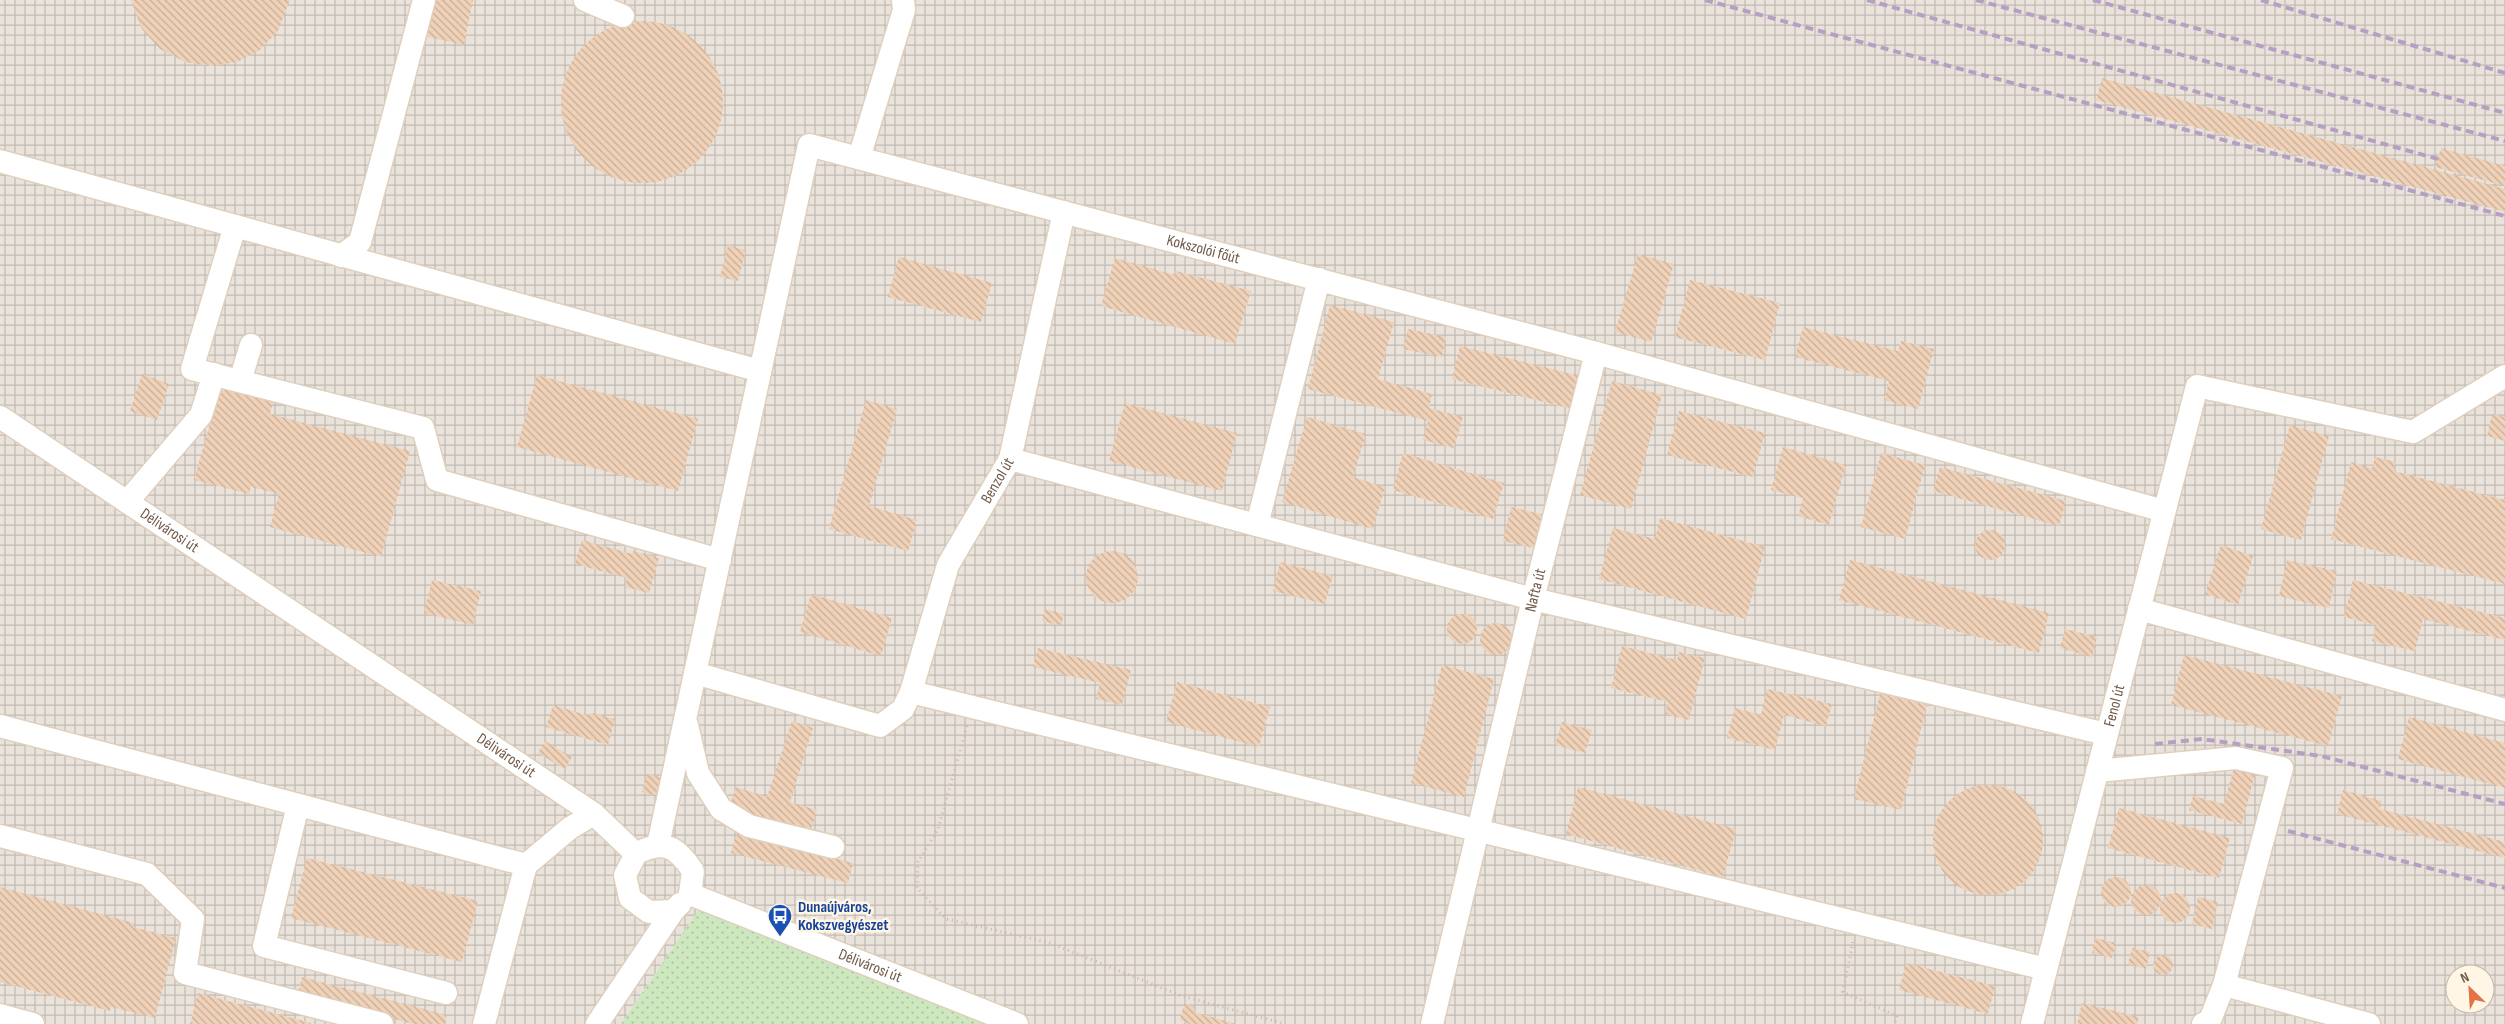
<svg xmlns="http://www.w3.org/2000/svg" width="2505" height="1024" font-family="'Sofia Sans Condensed',sans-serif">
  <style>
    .industrial { fill: url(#industrial-grid); fill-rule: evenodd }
    .grass { fill: url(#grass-dots) }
    .building { fill: url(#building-back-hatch) }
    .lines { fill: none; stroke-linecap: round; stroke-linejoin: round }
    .minor-casing { stroke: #dfcfbc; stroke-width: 25 }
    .path { stroke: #d4b59c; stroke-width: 3; stroke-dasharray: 1 4; stroke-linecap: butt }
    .minor { stroke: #fff; stroke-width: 22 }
    .rail { stroke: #b5a0c3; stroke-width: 4; stroke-dasharray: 8 5; stroke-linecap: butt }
    .labels { text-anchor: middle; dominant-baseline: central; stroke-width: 5; stroke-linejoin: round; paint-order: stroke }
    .street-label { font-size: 16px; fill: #715948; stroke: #fff6e6 }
    .transit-label { font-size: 16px; font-weight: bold; fill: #164399; stroke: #fff6e6; text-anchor: start }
  </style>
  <defs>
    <pattern id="industrial-grid" width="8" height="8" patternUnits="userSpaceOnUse" patternTransform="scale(1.25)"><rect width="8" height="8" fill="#eae3dc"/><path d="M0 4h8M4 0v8" fill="none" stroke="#c2bbb4"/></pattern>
    <pattern id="grass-dots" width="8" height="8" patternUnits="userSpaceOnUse" patternTransform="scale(1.25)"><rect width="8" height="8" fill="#cde8bf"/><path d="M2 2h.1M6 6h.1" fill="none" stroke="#abbf9d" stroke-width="1.8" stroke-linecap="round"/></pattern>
    <pattern id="building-back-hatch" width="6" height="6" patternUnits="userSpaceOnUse" patternTransform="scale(1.25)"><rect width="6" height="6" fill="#f0d2b8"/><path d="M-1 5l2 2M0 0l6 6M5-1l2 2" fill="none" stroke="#c7ad98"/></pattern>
  </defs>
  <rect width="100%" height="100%" fill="#fbf2e0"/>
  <path class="industrial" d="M0 0H2505V1024H984L704 903 621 1024H0ZM2455 974H2485V1004H2455Z"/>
  <polygon class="grass" points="704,902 984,1024 621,1024"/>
  <g class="building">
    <polygon points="131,0 290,0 278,31 260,50 237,62 211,66 185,62 160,49 141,28"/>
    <polygon points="432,0 473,0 464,45 424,36"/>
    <circle cx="642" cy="102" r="81"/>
    <polygon points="2102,78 2505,189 2505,212 2096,100"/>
    <polygon points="2441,148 2505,166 2505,186 2435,167"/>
    <polygon points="728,245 746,250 738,281 720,277"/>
    <polygon points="1638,254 1674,264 1651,342 1615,332"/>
    <polygon points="899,257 992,283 981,322 888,297"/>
    <polygon points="1115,258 1175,275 1176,271 1251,291 1235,344 1101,306"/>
    <polygon points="1690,280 1780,303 1765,360 1675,337"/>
    <polygon points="1330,305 1394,322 1378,379 1432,394 1429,408 1463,417 1454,448 1423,440 1428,421 1308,389"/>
    <polygon points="1803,327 1898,351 1901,341 1934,349 1918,409 1884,400 1889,381 1795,357"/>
    <polygon points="1408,329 1446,337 1442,357 1403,349"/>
    <polygon points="1460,346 1580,376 1572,409 1452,379"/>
    <polygon points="142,374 169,384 157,420 130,411"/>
    <polygon points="537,375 698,419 678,491 517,447"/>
    <polygon points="1612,381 1662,395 1631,509 1580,495"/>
    <polygon points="220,388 273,402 270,414 410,451 381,557 270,527 279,494 251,487 249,494 194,480"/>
    <polygon points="866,400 897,409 869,506 917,520 908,551 829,529"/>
    <polygon points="1125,403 1237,433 1222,491 1109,461"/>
    <polygon points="1679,411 1765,433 1753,477 1667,455"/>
    <polygon points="2492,414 2505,417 2505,441 2487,436"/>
    <polygon points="1307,417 1366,434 1353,477 1385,487 1373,529 1282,502"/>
    <polygon points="2290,425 2329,436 2301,540 2261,529"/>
    <polygon points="1783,447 1846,465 1829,525 1798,516 1803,498 1771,490"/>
    <polygon points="1403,453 1504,483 1493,519 1393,490"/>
    <polygon points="1881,453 1925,465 1905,539 1861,527"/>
    <polygon points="2375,457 2396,462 2393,471 2505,500 2505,584 2331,539 2351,462 2372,468"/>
    <polygon points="1940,467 2066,501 2059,526 1933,491"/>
    <polygon points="1511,507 1545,515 1538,549 1503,541"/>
    <polygon points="1660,518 1765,547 1746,619 1599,579 1613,528 1655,539"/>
    <circle cx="1990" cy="545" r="15"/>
    <polygon points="582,540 632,554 633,551 659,558 649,593 625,587 627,578 575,564"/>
    <polygon points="2221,545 2253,556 2238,605 2205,594"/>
    <circle cx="1112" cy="577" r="26"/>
    <polygon points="1850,560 2049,613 2039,653 1839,600"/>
    <polygon points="2287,560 2337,571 2329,608 2279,596"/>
    <polygon points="1280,562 1333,576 1325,604 1273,591"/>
    <polygon points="432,580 481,591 473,625 424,613"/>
    <polygon points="2353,580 2505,618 2505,640 2423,619 2415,651 2372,641 2376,625 2344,617"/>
    <polygon points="811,594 892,618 881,656 800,632"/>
    <polygon points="1045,609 1064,614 1061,626 1042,621"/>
    <circle cx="1462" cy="629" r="15"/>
    <circle cx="1496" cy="639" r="16"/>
    <polygon points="2065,629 2097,637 2092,657 2060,648"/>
    <polygon points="1622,646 1677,660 1679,652 1705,658 1689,720 1665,714 1668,702 1611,688"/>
    <polygon points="1038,648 1131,670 1122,705 1096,699 1100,683 1033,667"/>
    <polygon points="2184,655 2342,696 2328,746 2171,705"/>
    <polygon points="1442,665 1494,679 1464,797 1411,783"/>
    <polygon points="1177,682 1270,707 1259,747 1166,722"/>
    <polygon points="1767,689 1832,704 1826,726 1784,715 1775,750 1727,738 1735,708 1761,715"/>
    <polygon points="1880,694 1927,705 1901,810 1854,799"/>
    <polygon points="553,705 589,716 592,713 615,719 608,745 546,727"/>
    <polygon points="2409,717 2505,743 2505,788 2398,759"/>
    <polygon points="792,721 813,728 790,802 817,810 810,833 729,807 736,787 767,797"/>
    <polygon points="1562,722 1592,730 1585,753 1555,745"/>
    <polygon points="545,741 572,757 565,769 538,753"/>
    <polygon points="2235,764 2256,770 2242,824 2189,810 2193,796 2224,804"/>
    <polygon points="647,774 669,779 664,797 642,792"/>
    <circle cx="1988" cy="840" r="55"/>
    <polygon points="1578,787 1736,829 1723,877 1566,834"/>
    <polygon points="2343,790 2382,801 2380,809 2505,842 2505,858 2337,814"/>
    <polygon points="2119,808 2230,838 2219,878 2108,848"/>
    <polygon points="737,833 853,863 848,883 731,853"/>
    <polygon points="307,858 478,901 462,962 291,918"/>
    <circle cx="2116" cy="892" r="15"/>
    <circle cx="2146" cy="900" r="15"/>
    <polygon points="0,887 134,923 133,927 176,938 155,1018 111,1007 110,1011 0,982"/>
    <circle cx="2175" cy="908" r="15"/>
    <polygon points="2198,897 2218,902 2212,929 2192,924"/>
    <polygon points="2095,938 2116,943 2112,958 2092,953"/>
    <polygon points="2132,948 2150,952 2146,969 2128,964"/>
    <circle cx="2163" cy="965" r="10"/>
    <polygon points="1906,963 1995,986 1988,1014 1899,990"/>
    <polygon points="302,977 447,1015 444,1024 413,1024 298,994"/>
    <polygon points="198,993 311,1023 311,1024 190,1024"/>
    <polygon points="2082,1003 2139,1017 2137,1024 2077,1024"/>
    <polygon points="1184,1004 1195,1007 1194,1012 1236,1024 1189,1024 1180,1020"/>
  </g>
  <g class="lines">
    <defs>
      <g id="minor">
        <polyline points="585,0 623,16"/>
        <polyline points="859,158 904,10 903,0"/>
        <polyline points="0,161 760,371"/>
        <polyline points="235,226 192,369 423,428 437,480 720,560"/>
        <polyline points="341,256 360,242 424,0"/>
        <polyline points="240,381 251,345"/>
        <path id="s1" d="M0 417 594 814 636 854"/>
        <polyline points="1010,459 1533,599 2106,734"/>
        <polyline points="127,502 201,415 214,374"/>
        <polyline points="1257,525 1319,279"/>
        <polyline points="2139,609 2505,710"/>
        <path id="s2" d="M695 673 880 726 903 709 911 692 948 565 1010 459 1064 212"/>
        <polyline points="911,692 2046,969"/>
        <polyline points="687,725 698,773 721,809 749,826 833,847"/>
        <polyline points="0,726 526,865 570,828 594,814"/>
        <polyline points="2097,771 2236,758 2282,768 2224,985"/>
        <polyline points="298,805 264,946 446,993"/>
        <polyline points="0,836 147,874 193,919 185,973 382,1024"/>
        <path id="s3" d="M658 845 809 145 1596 353 2164 511"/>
        <path d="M644 850C669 840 679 851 693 871L690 894"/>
        <polyline points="636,854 625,875 630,898 649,912 673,911 680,904"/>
        <path id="s4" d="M690 894 1017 1024"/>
        <polyline points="0,1015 33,1024"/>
        <polyline points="484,1024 526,865"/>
        <polyline points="597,1024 673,911"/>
        <path id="s5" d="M1432 1024 1533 599 1596 353"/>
        <path id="s6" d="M2032 1024 2197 386 2413 432 2505 376"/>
        <polyline points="2203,1024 2210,1020 2224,985 2369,1024"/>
      </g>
    </defs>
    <use href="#minor" class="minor-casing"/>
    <g class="path">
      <polyline points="967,726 938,829 918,862 917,888 946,919 1050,943 1182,996 1285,1024"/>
      <polyline points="1853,942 1843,992 1897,1016 1895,1024"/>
    </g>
    <use href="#minor" class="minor"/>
    <g class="rail">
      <polyline points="1705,0 2505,216"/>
      <polyline points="1867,0 2438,159"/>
      <polyline points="1976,0 2505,141"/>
      <polyline points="2093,0 2505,113"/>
      <polyline points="2261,0 2505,73"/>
      <polyline points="2155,744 2202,739 2321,756 2505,804"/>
      <polyline points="2288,831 2505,888"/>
    </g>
  </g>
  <defs>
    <symbol id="bus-pin" viewBox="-11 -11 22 30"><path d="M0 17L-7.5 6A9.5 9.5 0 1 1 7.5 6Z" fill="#1a4fb4" stroke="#fff6e6"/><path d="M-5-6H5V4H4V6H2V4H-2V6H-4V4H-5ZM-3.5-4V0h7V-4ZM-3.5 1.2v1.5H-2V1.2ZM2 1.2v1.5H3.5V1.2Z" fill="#fff"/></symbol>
  </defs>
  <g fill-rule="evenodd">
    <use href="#bus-pin" x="766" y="902" width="28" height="38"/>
  </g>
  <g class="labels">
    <g class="street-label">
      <text stroke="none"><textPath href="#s3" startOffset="1124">Kokszolói főút</textPath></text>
      <text stroke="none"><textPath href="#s2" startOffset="470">Benzol út</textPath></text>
      <text stroke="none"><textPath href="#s1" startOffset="204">Délivárosi út</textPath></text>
      <text stroke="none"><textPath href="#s5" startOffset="446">Nafta út</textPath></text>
      <text stroke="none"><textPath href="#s6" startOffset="329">Fenol út</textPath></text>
      <text stroke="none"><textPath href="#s1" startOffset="609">Délivárosi út</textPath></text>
      <text stroke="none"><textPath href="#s4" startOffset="194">Délivárosi út</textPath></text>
    </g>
    <g class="transit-label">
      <text x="798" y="907">Dunaújváros,<tspan x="798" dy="18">Kokszvegyészet</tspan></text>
    </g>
  </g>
  <g transform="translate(2470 989) rotate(335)"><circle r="24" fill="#fff6e6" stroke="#c6b7a7"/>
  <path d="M0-4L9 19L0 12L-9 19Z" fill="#e37347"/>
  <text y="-8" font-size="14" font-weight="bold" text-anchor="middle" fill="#715948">N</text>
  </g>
</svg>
